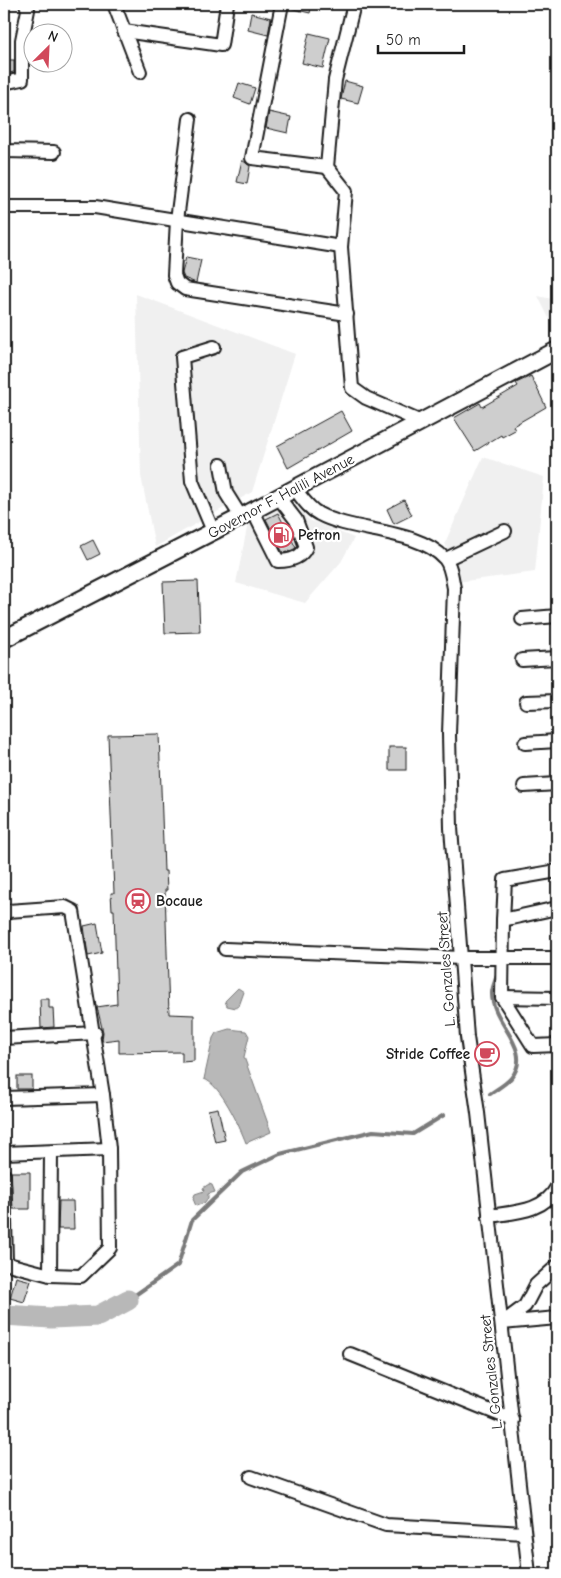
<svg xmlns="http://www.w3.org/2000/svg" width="561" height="1578" font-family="'Comic Neue',sans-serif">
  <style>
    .built { fill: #f0f0f0 }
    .water { fill: #b8b8b8; stroke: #7a7a7a }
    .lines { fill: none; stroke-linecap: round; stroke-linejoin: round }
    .stream { stroke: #7a7a7a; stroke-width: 4 }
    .river { stroke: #b8b8b8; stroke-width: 21 }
    .building { fill: #cecece; stroke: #1c1c1c }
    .minor-casing { stroke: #1c1c1c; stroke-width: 16 }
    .major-casing { stroke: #1c1c1c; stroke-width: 20 }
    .minor { stroke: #fff; stroke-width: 12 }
    .major { stroke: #fff; stroke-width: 16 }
    .labels { text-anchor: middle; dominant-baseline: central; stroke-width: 4.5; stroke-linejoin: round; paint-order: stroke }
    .street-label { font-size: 15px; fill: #1c1c1c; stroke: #fff }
    .poi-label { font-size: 15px; font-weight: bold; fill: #1c1c1c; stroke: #fff; text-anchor: start }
  </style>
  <rect width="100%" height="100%" fill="#fff"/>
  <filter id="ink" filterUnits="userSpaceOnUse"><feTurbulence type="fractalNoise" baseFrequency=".02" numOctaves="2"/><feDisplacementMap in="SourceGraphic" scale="10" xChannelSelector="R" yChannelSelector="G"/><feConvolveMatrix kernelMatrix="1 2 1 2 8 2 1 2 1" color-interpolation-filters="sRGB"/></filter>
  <g filter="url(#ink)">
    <g class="built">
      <polygon points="136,294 295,354 252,492 155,547 141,476"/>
      <polygon points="538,296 557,300 557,334"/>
      <polygon points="483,457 544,477 535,572 457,582 455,549 447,549 445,543"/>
      <polygon points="290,501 309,520 354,538 341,562 305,603 236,583 248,523"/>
    </g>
    <g class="water">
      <polygon points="238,988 244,992 239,1006 236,1008 227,1006 225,1001"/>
      <path d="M229 1029 246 1031 249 1036 244 1057 271 1132 246 1143C240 1127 220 1084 204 1079L213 1038 216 1033Z"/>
      <polygon points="209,1184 212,1185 215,1192 208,1194 208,1198 204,1203 196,1206 193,1199 195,1194 204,1191 203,1188"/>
    </g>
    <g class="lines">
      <g class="stream">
        <path d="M490 1094C497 1089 506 1084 511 1078 535 1049 491 1023 492 993 492 987 496 980 497 974"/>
        <polyline points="128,1300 178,1265 192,1220 242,1172 280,1154 373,1131 413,1134 444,1115"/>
      </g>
      <polyline class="river" points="4,1315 51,1318 98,1316 128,1300"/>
    </g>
    <g class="building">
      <polygon points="290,4 312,4 310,13 289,8"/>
      <polygon points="251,13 271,18 268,35 248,30"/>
      <polygon points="309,33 330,38 323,68 302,63"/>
      <polygon points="4,60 14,60 14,72 4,74"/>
      <polygon points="345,81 363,86 358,103 341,99"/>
      <polygon points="239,83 255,88 250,104 234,98"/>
      <polygon points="269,112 291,117 288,133 266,128"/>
      <polygon points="242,160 250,166 247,184 237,182"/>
      <polygon points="186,257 201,260 196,283 184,278 182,273"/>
      <polygon points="531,376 546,407 513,426 515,430 502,437 501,435 475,451 454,418 480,403 482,407 518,386 516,383"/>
      <polygon points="341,411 352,431 288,468 277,446"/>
      <polygon points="404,500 412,515 394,524 387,509"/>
      <polygon points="278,513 296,548 288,552 283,553 266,519"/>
      <polygon points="93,540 100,554 88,560 81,546"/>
      <polygon points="198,581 200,632 165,633 163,582"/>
      <polygon points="159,734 164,871 166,871 167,890 165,890 169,1014 194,1015 194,1061 182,1062 182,1052 119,1053 119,1039 102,1041 103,1032 97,1007 117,1004 114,910 112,910 111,893 114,893 108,735"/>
      <rect x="389" y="747" width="17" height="23"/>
      <polygon points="97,923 102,953 88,956 84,926"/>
      <polygon points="40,999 49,999 49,1008 53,1008 54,1027 41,1028"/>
      <rect x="17" y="1076" width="15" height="13"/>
      <polygon points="218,1108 225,1140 215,1142 208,1110"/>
      <polygon points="11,1172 30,1172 30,1209 13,1209"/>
      <polygon points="59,1201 73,1201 74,1229 58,1229"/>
      <polygon points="16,1277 31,1281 24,1302 10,1298"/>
    </g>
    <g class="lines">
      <defs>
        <g id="minor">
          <polyline points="114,4 140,72"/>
          <polyline points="282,4 252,158 327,167"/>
          <polyline points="354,4 335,80 327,167 346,191 341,247 352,388 366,398 419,421"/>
          <polyline points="124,31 221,45 227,4"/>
          <polyline points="4,83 22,79 22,40 28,10 26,4"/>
          <polyline points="190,119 177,220 174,275 177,283 185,289 347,314"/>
          <polyline points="4,151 54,152"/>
          <polyline points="4,207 95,207 341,247"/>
          <polyline points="221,465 226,493 241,517"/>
          <path d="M295 489C302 498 309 509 319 514 354 533 417 528 445 559 451 566 452 579 454 588L449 734 451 828 467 1037 478 1113 529 1574"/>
          <path d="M253 511 278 561C289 561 301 558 306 547L296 520 279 498"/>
          <polyline points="213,531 192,481 182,357 214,347"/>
          <polyline points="446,559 505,531"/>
          <polyline points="522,619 557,616"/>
          <polyline points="522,660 557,658"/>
          <polyline points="526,702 557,701"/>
          <polyline points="525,743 557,741"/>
          <polyline points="524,786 557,784"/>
          <polyline points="557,871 505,880 503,920 557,908"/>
          <polyline points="4,915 8,911 65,907 73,911 103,1095 109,1149 110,1248 81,1276 50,1275 4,1263"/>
          <polyline points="503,920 502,997 533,1046 557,1045"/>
          <polyline points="225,949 462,958 557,958"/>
          <polyline points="502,997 557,998"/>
          <polyline points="4,1038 95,1033"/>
          <polyline points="4,1098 103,1095"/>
          <polyline points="4,1153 109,1149"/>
          <polyline points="4,1175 6,1263"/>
          <path d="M489 1216C515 1212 544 1212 557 1187"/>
          <polyline points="50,1275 51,1152"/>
          <polyline points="502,1323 525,1306 536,1285 557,1266"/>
          <polyline points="502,1323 557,1318"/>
          <polyline points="350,1354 513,1420"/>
          <polyline points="251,1477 386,1525 524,1533"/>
        </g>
        <polyline id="major" points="4,639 241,517 557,350"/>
      </defs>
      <use href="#minor" class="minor-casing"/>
      <use href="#major" class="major-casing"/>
      <use href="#minor" class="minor"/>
      <use href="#major" class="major"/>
    </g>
  </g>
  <defs>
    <symbol id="fuel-ring" viewBox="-11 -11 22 22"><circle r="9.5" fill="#fff" stroke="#d1495b" stroke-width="1.5"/><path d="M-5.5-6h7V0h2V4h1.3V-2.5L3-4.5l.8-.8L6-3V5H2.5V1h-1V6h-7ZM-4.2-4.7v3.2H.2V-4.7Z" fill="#d1495b"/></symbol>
    <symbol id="station-ring" viewBox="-11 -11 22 22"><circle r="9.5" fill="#fff" stroke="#d1495b" stroke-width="1.5"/><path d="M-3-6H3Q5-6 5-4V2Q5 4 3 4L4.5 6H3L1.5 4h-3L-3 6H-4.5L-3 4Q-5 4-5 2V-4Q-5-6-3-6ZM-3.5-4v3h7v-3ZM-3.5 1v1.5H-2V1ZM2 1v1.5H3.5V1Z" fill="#d1495b"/></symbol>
    <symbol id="cafe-ring" viewBox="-11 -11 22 22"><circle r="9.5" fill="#fff" stroke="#d1495b" stroke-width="1.5"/><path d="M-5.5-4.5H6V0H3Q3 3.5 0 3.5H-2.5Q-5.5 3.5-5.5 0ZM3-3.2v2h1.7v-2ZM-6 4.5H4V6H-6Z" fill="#d1495b"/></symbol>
  </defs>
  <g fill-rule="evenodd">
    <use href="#fuel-ring" x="267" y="521" width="28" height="28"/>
    <use href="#station-ring" x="124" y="887" width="28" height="28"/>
    <use href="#cafe-ring" x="473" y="1040" width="28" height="28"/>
  </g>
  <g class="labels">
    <g class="street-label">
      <text transform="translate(281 496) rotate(-28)">Governor F. Halili Avenue</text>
      <text transform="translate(446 969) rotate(-94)">L. Gonzales Street</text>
      <text transform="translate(491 1372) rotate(-96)">L. Gonzales Street</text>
    </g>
    <g class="poi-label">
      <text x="298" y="535">Petron</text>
      <text x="156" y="901">Bocaue</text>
      <text x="470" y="1054" text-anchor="end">Stride Coffee</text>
    </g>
  </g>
  <rect width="561" height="1578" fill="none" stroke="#fff" stroke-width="20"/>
  <rect x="10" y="10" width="541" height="1558" fill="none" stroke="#1c1c1c" stroke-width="2" filter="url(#ink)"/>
  <g transform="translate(48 48) rotate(24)"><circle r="24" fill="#ffffff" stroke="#a4a4a4"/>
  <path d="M0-4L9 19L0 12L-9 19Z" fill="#d1495b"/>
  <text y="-8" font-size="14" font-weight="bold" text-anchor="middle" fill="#1c1c1c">N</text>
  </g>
  <path d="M378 45v8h86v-8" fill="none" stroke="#1c1c1c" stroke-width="2.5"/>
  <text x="386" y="45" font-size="15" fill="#1c1c1c" stroke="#ffffff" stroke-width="4" paint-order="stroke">50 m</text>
</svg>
